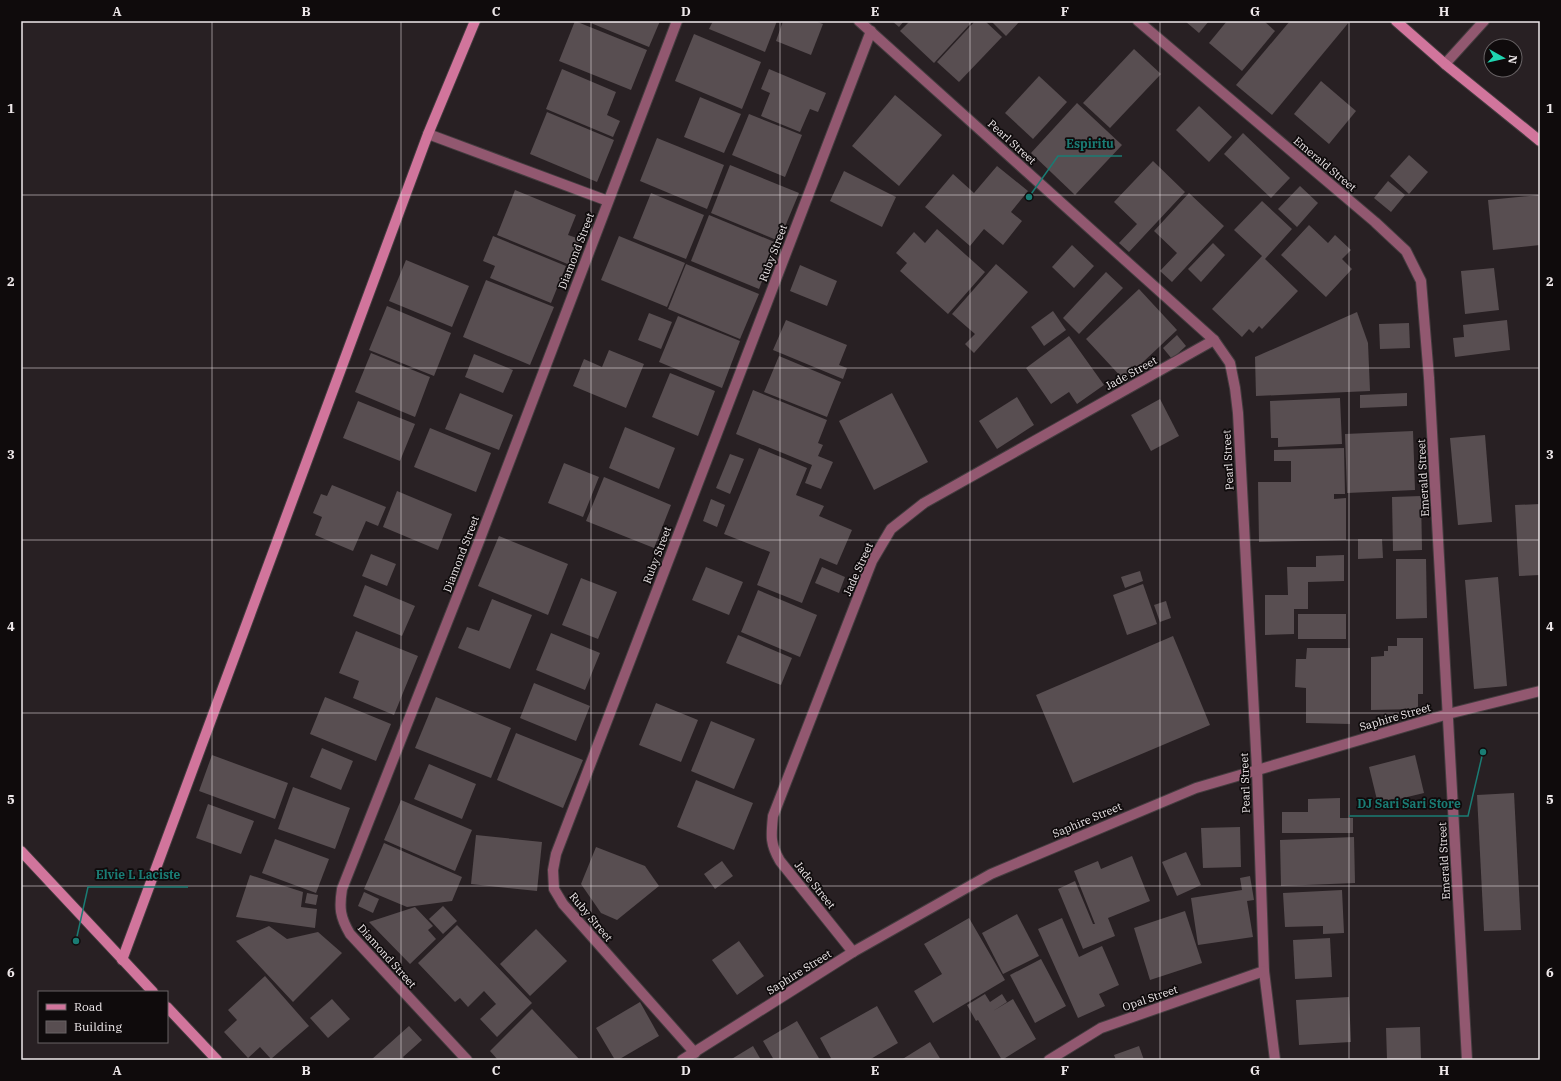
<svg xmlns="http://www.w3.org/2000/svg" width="1561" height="1081" font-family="'IBM Plex Serif',serif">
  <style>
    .building { fill: #584e51 }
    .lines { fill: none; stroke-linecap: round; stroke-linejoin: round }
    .street-casing { stroke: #443c3f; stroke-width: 12 }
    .secondary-casing { stroke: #443c3f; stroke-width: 12 }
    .street { stroke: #925870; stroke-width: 10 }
    .secondary { stroke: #d1759c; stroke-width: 10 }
    .grid { fill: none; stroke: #eee8ea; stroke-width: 1; stroke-opacity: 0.55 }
    .labels { text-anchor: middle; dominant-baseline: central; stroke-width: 3.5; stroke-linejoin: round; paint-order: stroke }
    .street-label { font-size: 11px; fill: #eee8ea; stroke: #0f0b0c }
    .leader { fill: none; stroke: #1a7c74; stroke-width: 1.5 }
    .callout-dot { fill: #1a7c74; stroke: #0f0b0c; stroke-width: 1.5 }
    .callout-label { font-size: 12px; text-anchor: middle; font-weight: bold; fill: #1a7c74; stroke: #0f0b0c; stroke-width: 3.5; stroke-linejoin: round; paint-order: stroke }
    .neatline { fill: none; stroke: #eee8ea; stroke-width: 1.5 }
    .grid-label { font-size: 13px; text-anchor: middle; font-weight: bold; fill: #eee8ea }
  </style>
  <rect width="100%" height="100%" fill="#282023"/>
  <g class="building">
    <polygon points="575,21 647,50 631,90 559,61"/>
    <polygon points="586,21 660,21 649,47"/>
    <polygon points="713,21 777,21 765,52 709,29"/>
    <polygon points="783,21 815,21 823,24 811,55 776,41"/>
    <polygon points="892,21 904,21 899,27"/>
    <polygon points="910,21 971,21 972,22 934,63 900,31"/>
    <polygon points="975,21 985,21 1002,37 959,82 937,62"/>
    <polygon points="991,21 1020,21 1006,36"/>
    <polygon points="1185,21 1209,21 1199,33"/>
    <polygon points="1227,21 1264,21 1275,31 1242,71 1209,43"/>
    <polygon points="1290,21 1350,21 1272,115 1236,85"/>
    <polygon points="694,34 761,62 742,109 675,81"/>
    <polygon points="1134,49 1161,74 1110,128 1083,103"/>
    <polygon points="562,69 616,92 607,115 620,121 613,137 546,109"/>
    <polygon points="769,69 826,93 818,112 810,109 800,132 761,116 770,93 761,89"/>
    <polygon points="1039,76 1067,102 1033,139 1005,113"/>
    <polygon points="1321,81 1356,111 1329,144 1294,114"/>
    <polygon points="895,95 942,135 899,186 852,146"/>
    <polygon points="700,97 741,114 724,153 684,137"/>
    <polygon points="1077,103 1122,145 1075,195 1031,153"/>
    <polygon points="1199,106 1232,137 1209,162 1176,130"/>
    <polygon points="547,112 614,140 597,182 530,154"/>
    <polygon points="749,114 802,135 785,177 732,155"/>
    <polygon points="1243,133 1290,178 1271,198 1224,154"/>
    <polygon points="657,138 724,165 707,209 640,181"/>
    <polygon points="1409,155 1428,172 1409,194 1390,176"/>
    <polygon points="1153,161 1185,192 1129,252 1119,243 1137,224 1114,202"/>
    <polygon points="730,165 799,193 779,241 711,213"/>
    <polygon points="997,166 1028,191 1011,212 1022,221 1003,245 984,229 970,246 925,207 953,174 974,193"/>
    <polygon points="844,171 896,197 882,227 830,201"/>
    <polygon points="1388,181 1405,195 1391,212 1374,198"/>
    <polygon points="1300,186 1318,203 1297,227 1278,209"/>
    <polygon points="515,190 576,215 568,235 580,239 570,265 497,235"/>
    <polygon points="651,193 704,215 686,259 633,238"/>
    <polygon points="1189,193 1224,226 1172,282 1160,271 1177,253 1154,231"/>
    <polygon points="1540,195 1540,245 1493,250 1488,200"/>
    <polygon points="1262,201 1292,229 1265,259 1298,291 1262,329 1259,326 1253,333 1249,329 1242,337 1212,309 1262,256 1234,230"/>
    <polygon points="709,215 777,243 759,289 691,261"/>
    <polygon points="1309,225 1328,243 1335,235 1351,250 1342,259 1352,269 1326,297 1281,255"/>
    <polygon points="937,229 985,272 948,314 900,271 907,263 896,253 914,232 925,243"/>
    <polygon points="493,236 566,266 551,303 490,278 495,266 483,261"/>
    <polygon points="619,236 685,263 667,307 601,280"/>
    <polygon points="1213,243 1225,255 1201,282 1188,269"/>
    <polygon points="1072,245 1094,266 1074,288 1052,267"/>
    <polygon points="406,260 469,286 452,327 389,301"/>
    <polygon points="686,264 759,294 740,339 668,309"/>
    <polygon points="996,264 1028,292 974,353 965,344 975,334 952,314"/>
    <polygon points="800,265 837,281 827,306 790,291"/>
    <polygon points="1494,268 1499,310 1465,314 1461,271"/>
    <polygon points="1106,272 1123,288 1079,334 1063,318"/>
    <polygon points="486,280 554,307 530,365 463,337"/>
    <polygon points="1139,289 1177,330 1124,380 1086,339"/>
    <polygon points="387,306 451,333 434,376 369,350"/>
    <polygon points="1053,311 1066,330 1044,346 1031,327"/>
    <polygon points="1357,312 1368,343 1370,391 1256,396 1255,357"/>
    <polygon points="649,313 672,322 661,349 638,340"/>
    <polygon points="678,316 740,341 722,388 659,362"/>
    <polygon points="786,320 847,345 839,365 847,368 843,379 773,350"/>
    <polygon points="1507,320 1510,350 1455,357 1453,338 1464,337 1463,325"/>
    <polygon points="1409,323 1410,348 1380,349 1379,324"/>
    <polygon points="1177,335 1186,346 1172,359 1163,348"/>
    <polygon points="1069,336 1104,385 1077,404 1069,392 1051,404 1026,368"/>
    <polygon points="609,350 644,364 626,408 573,386 584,359 602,367"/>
    <polygon points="371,353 430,377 415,417 355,392"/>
    <polygon points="474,354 513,370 503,393 465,377"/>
    <polygon points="779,356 841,382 827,417 764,392"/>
    <polygon points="670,373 715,391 698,436 652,417"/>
    <polygon points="753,390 827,420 818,443 823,445 818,456 833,462 821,489 805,483 812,465 736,434"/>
    <polygon points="460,393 513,415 499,450 445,429"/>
    <polygon points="892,393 928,462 874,490 839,421"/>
    <polygon points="1407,393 1407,406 1360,408 1360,395"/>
    <polygon points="1017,397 1034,425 997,449 979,421"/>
    <polygon points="1340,398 1342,444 1278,447 1278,438 1271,438 1270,401"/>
    <polygon points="1160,399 1179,436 1151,451 1131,415"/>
    <polygon points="358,401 415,424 400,461 343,438"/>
    <polygon points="625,427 675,448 659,489 609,468"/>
    <polygon points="430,428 491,453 476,492 414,467"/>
    <polygon points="1413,431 1415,490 1347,493 1345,434"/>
    <polygon points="1485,435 1492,522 1458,525 1450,438"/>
    <polygon points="759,448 807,468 796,495 824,506 819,516 852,530 837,565 820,558 802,603 757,585 770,552 724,534"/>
    <polygon points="1344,448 1345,494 1334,494 1334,499 1346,498 1346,540 1259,542 1258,482 1291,482 1291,461 1274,461 1274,450"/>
    <polygon points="730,454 744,459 730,494 716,488"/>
    <polygon points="564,463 599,477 583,517 548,503"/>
    <polygon points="604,477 671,505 654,548 586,521"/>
    <polygon points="332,485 386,507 378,526 366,521 353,551 315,535 322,517 313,513 321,494 327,496"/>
    <polygon points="397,491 452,514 438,550 383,527"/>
    <polygon points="1421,496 1422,550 1393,551 1392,497"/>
    <polygon points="711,499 725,505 717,527 703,521"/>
    <polygon points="1540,504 1540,575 1519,576 1515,505"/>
    <polygon points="499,536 568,564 548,615 478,586"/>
    <polygon points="1358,539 1382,539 1383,558 1358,559"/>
    <polygon points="371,554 396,564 387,586 362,576"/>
    <polygon points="1344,555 1344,581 1308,582 1308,609 1294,609 1294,634 1265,635 1265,595 1288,595 1287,567 1316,567 1316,556"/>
    <polygon points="1396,559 1426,559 1427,618 1396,619"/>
    <polygon points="706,567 743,582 729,615 692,600"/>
    <polygon points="822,567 845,577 839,593 815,583"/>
    <polygon points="1140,571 1143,581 1125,588 1121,577"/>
    <polygon points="1498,577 1507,686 1474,689 1465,580"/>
    <polygon points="581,578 617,592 598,639 562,625"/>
    <polygon points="1143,584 1157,624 1127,635 1113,595"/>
    <polygon points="365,585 415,606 402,636 353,616"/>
    <polygon points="758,590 817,615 800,657 741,632"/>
    <polygon points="492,599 532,615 510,669 458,648 467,627 479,631"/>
    <polygon points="1166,601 1171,618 1160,622 1154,605"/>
    <rect x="1298" y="614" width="48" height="25"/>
    <polygon points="356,631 418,656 394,715 353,698 359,681 339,673"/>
    <polygon points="551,633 600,653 585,690 536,670"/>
    <polygon points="738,635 792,658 781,685 726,663"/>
    <polygon points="1173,636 1210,725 1073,783 1036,695"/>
    <polygon points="1397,638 1423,638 1423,694 1418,694 1418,709 1371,710 1371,657 1384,656 1384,651 1388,651 1388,646 1397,646"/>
    <polygon points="1307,648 1350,648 1350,724 1306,723 1306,688 1295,687 1296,659 1306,659"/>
    <polygon points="534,683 590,706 576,741 520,718"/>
    <polygon points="325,697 391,724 376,761 310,734"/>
    <polygon points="436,697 511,728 491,778 415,748"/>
    <polygon points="656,703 698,720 681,762 639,745"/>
    <polygon points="711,721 755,739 734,789 691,771"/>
    <polygon points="516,733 583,760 563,808 497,780"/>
    <polygon points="322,748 353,761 341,790 310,777"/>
    <polygon points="212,755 288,783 275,819 199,791"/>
    <polygon points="1415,755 1424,793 1378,804 1369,767"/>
    <polygon points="429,764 476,784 462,819 414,799"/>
    <polygon points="696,780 753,803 734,850 677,827"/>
    <polygon points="293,787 350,808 335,849 278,829"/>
    <polygon points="1514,793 1521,930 1484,931 1477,795"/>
    <polygon points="1340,798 1340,818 1353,818 1353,833 1282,833 1282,812 1308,812 1308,799"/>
    <polygon points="401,800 472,830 455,871 384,840"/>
    <polygon points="208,804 254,821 241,854 196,838"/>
    <polygon points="1240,827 1241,867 1203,868 1201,828"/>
    <polygon points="476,835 542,842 537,891 471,884"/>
    <polygon points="1354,837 1355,883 1281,886 1280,840"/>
    <polygon points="275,839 329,859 316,893 262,873"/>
    <polygon points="384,843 462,877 452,901 407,907 364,889"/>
    <polygon points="596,847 645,866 659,886 617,920 601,913 581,884"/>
    <polygon points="1186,852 1201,885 1177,896 1162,862"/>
    <polygon points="1132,856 1150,901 1108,918 1115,936 1083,949 1058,889 1075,881 1093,924 1095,924 1074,871 1098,861 1101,869"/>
    <polygon points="722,861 733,876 715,889 704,874"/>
    <polygon points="250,875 303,892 301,907 317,909 315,928 236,917"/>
    <polygon points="1250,876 1254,900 1247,901 1253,937 1198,945 1191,898 1242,890 1240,878"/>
    <polygon points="1342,890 1344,933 1323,934 1323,926 1285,927 1283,893"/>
    <polygon points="364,892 379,899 373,913 358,906"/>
    <polygon points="307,893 318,895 316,905 305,903"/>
    <polygon points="443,906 457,921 443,934 429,919"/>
    <polygon points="415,907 433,926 428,930 436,939 410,964 369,922"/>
    <polygon points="1185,911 1202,963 1150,980 1134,928"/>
    <polygon points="1017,914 1039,956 1003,974 982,933"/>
    <polygon points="969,918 1005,980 933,1023 914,991 942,974 924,944"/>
    <polygon points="1062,918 1079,957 1102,946 1119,985 1099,994 1105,1006 1078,1018 1038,929"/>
    <polygon points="457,925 532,1003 497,1037 480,1019 496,1004 484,991 468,1007 460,998 455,1002 418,963"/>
    <polygon points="269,926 287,939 318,932 342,953 293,1002 236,941"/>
    <polygon points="536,929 567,961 530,996 500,964"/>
    <polygon points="1330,938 1332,977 1295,979 1293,940"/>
    <polygon points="739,941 764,976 737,995 712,960"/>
    <polygon points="1041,959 1066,1006 1035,1023 1010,975"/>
    <polygon points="265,976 309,1026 271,1059 260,1047 248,1058 224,1032 237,1020 228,1010"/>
    <polygon points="985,994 990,1002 1002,994 1007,1002 993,1011 1013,999 1036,1039 1002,1060 978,1020 976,1021 967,1005"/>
    <polygon points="1349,997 1351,1042 1299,1045 1296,1000"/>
    <polygon points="332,999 350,1019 328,1038 310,1018"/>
    <polygon points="640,1002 659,1036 618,1060 615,1060 596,1028"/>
    <polygon points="877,1006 898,1043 869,1060 832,1060 820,1038"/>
    <polygon points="532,1009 580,1060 498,1060 490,1051"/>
    <polygon points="797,1021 820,1060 774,1060 763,1041"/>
    <polygon points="409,1026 422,1040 403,1057 405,1060 371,1060"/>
    <polygon points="1420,1027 1421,1060 1387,1060 1386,1028"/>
    <polygon points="930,1042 941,1060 901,1060"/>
    <polygon points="753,1046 761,1060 730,1060"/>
    <polygon points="1139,1046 1144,1060 1116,1060 1114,1055"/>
  </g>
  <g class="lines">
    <defs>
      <g id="street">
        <polyline points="859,21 1214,340 1230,363 1235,388 1238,413 1257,769 1264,971 1275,1060"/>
        <polyline points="1138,21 1375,222 1406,251 1421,281 1429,378 1467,1060"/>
        <polyline points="1445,64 1484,21"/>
        <polyline points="428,134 608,201"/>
        <path d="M853 952 780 861C770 844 771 836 773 816L872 561 891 529 924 503 1214 340"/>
        <polyline points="695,1053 563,904 554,889 553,870 556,854 871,31"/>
        <path d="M467 1060 350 934C340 917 339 908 342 889L478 544 677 21"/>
        <polyline points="682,1060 853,952 991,874 1196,788 1448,714 1540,691"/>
        <polyline points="1049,1060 1101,1028 1264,971"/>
      </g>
      <g id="secondary">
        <polyline points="1396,21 1445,64 1540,141"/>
        <polyline points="21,851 153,992"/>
        <polyline points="122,960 428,134 475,21"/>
        <polyline points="167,1007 217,1060"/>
      </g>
    </defs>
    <use href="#street" class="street-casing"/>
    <use href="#secondary" class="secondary-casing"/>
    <use href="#street" class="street"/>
    <use href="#secondary" class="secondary"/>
  </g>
  <path class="grid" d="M212 21V1060M401 21V1060M591 21V1060M780 21V1060M970 21V1060M1160 21V1060M1349 21V1060M21 195H1540M21 368H1540M21 540H1540M21 713H1540M21 886H1540"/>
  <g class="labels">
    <g class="street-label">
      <text transform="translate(1012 142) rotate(42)">Pearl Street</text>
      <text transform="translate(1325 164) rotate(40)">Emerald Street</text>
      <text transform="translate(576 251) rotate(-69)">Diamond Street</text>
      <text transform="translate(773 253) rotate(-69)">Ruby Street</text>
      <text transform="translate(1131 373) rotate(-29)">Jade Street</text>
      <text transform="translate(1228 460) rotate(-93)">Pearl Street</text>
      <text transform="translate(1423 478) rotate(-93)">Emerald Street</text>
      <text transform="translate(461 554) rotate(-69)">Diamond Street</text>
      <text transform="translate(657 555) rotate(-69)">Ruby Street</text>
      <text transform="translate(858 569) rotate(-66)">Jade Street</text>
      <text transform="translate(1395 717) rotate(-16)">Saphire Street</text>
      <text transform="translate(1245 783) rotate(-92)">Pearl Street</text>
      <text transform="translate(1087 820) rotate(-23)">Saphire Street</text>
      <text transform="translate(1444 861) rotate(-93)">Emerald Street</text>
      <text transform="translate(815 885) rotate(51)">Jade Street</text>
      <text transform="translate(591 917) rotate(50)">Ruby Street</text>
      <text transform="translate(387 956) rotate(48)">Diamond Street</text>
      <text transform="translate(799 972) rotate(-32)">Saphire Street</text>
      <text transform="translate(1150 998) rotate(-19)">Opal Street</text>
    </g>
  </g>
  <path class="leader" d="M1029 197L1058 156H1122M1483 752L1468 816H1349M76 941L88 887H188"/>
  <g class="callout-dot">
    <circle cx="1029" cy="197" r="4"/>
    <circle cx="1483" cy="752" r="4"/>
    <circle cx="76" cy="941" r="4"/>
  </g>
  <g class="callout-label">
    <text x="1090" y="148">Espiritu</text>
    <text x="1409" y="808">DJ Sari Sari Store</text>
    <text x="138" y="879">Elvie L Laciste</text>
  </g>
  <rect width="1561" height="1081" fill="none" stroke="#0f0b0c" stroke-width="44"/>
  <rect x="38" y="991" width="130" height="52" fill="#0f0b0c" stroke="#686365"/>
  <rect x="46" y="1004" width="20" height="6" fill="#d1759c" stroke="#686365"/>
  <text x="74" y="1011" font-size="12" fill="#eee8ea">Road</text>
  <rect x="46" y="1021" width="20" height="12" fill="#584e51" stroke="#686365"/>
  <text x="74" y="1031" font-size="12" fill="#eee8ea">Building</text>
  <g transform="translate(1503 58) rotate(98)"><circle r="19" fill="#0f0b0c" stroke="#686365"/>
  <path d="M0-3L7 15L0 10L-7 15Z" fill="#1fd5b0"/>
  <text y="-6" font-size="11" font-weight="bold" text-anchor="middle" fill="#eee8ea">N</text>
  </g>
  <rect x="22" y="22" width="1517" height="1037" class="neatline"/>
  <g class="grid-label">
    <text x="117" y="16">A</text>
    <text x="306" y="16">B</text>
    <text x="496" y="16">C</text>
    <text x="686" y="16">D</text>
    <text x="875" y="16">E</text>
    <text x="1065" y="16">F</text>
    <text x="1255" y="16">G</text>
    <text x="1444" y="16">H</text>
    <text x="11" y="113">1</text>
    <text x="1550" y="113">1</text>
    <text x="11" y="286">2</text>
    <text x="1550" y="286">2</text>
    <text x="11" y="459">3</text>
    <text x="1550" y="459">3</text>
    <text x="11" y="631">4</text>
    <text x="1550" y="631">4</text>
    <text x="11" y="804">5</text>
    <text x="1550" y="804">5</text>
    <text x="11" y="977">6</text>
    <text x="1550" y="977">6</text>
    <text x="117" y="1075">A</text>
    <text x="306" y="1075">B</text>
    <text x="496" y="1075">C</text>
    <text x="686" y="1075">D</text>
    <text x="875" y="1075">E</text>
    <text x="1065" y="1075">F</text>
    <text x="1255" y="1075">G</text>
    <text x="1444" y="1075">H</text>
  </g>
</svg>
